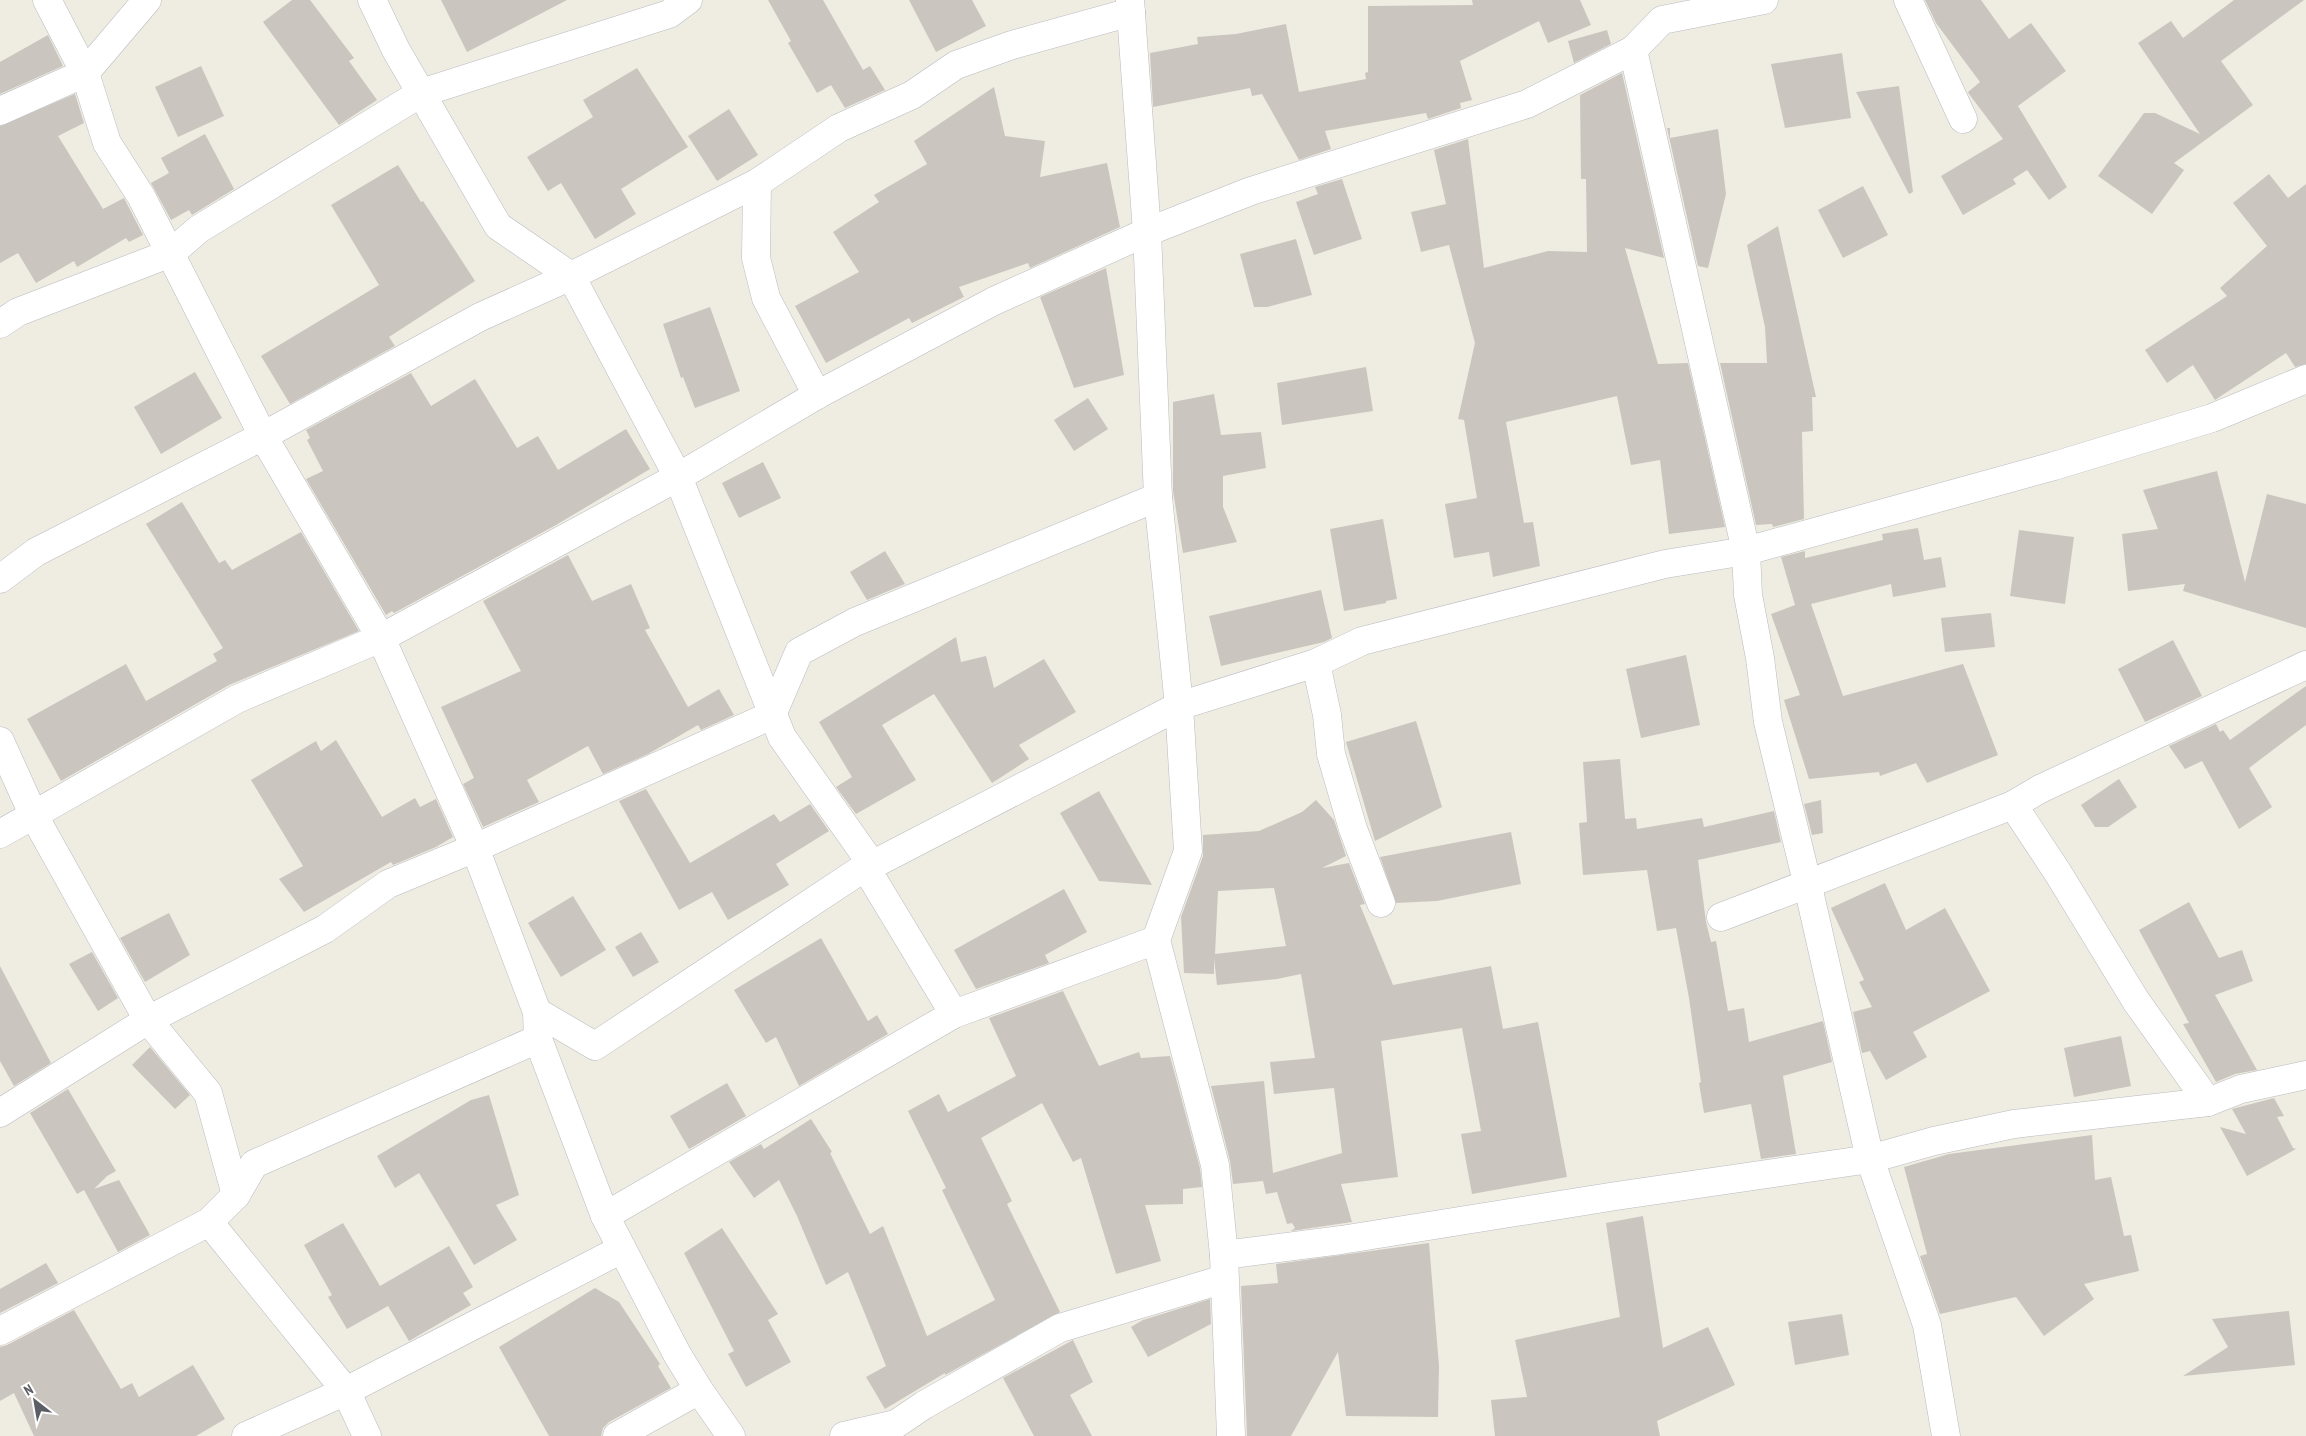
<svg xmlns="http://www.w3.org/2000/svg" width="2306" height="1436" font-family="'PT Sans Narrow',sans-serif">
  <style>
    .building { fill: #cac6bf; fill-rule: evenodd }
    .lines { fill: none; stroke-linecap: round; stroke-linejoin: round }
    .street-casing { stroke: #b8bbc0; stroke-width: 29 }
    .street { stroke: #fff; stroke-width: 28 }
  </style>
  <rect width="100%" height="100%" fill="#efece2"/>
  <g class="building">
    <polygon points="292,0 310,0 354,58 349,61 377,100 339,125 263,22"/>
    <polygon points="441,0 567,0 467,52"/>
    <polygon points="768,0 823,0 863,70 870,66 885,90 845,108 831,85 817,93 788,43 791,41"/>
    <polygon points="909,0 972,0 986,26 936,52"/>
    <polygon points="1472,0 1580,0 1591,25 1548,43 1539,21 1460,61 1472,100 1460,103 1461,108 1428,119 1426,113 1325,131 1331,149 1299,160 1262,94 1252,96 1250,88 1153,107 1150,53 1198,44 1197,37 1236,34 1286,24 1299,92 1366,79 1365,73 1368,72 1368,6 1473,5"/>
    <polygon points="1925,0 1981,0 2009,39 2031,23 2066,71 2018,106 2067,187 2049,200 2027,170 2013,179 2016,184 1963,215 1941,176 2003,139 1969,94 1968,92 1980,82 1936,23"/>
    <polygon points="2234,0 2304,0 2221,61 2253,105 2174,163 2184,170 2152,214 2098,176 2144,113 2155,113 2200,134 2138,43 2171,21 2183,38"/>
    <polygon points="1607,30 1611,44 1574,63 1568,41"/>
    <polygon points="48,35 63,66 0,94 0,62"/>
    <polygon points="1842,53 1851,118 1785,128 1771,64"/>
    <polygon points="201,66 224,116 178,137 155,87"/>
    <polygon points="637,68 688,147 621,189 636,214 595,239 561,183 548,191 527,157 593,117 583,100"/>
    <polygon points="1622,73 1664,258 1625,248 1658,364 1688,363 1725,527 1669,534 1660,460 1631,465 1617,396 1506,422 1524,523 1533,522 1540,566 1493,577 1489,552 1454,558 1445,504 1477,498 1464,420 1458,419 1475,343 1449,245 1421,252 1411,212 1446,204 1434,150 1468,139 1484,268 1548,251 1587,252 1586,179 1581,179 1580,95"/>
    <polygon points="1899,86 1913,192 1909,194 1856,92"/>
    <polygon points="994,87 1005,136 1045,141 1040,177 1107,163 1120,227 1030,268 1028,263 959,287 964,297 912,323 909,318 826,363 795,306 859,272 833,232 879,202 874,195 927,164 914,141"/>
    <polygon points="75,94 84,123 58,136 103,209 124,198 143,235 129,242 126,238 77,267 74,261 36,283 18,253 0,263 0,126"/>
    <polygon points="729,109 758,155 717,181 688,136"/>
    <polygon points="1667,128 1670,128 1670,138 1718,129 1726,194 1708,268 1698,266"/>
    <polygon points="205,134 234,189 192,215 189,210 171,220 151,183 169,173 161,158"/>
    <polygon points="398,165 421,202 423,201 475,281 389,337 395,346 290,404 261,356 379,285 331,205"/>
    <polygon points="2269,174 2288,198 2306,184 2306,364 2295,367 2286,353 2215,400 2193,365 2167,383 2145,350 2227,296 2220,288 2267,246 2233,203"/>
    <polygon points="1342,179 1362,239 1314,255 1296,202 1318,194 1315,187"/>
    <polygon points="1863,186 1888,235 1843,258 1818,210"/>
    <polygon points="1778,226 1816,397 1812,397 1813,431 1802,432 1804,519 1773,527 1772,524 1756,525 1720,363 1767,363 1765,327 1747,245"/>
    <polygon points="1296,239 1312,295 1267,307 1254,307 1240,254"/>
    <polygon points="1106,268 1124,375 1074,388 1040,297"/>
    <polygon points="710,307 740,391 695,408 683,377 681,378 663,324"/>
    <polygon points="1366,367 1373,411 1282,425 1277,383"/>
    <polygon points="195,372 222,418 161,454 134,407"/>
    <polygon points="411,373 431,406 475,379 517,448 538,436 558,470 626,429 650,469 556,525 394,613 392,611 386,615 306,479 323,471 307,440 310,438 306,430"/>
    <polygon points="1214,394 1221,435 1261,432 1266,468 1223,476 1223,507 1237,542 1183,553 1173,491 1173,402"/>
    <polygon points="1088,398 1108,429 1074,451 1054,420"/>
    <polygon points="763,462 781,498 739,518 722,483"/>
    <polygon points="2217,471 2245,582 2267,494 2306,504 2306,628 2183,591 2185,584 2128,591 2122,534 2158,529 2143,490"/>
    <polygon points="182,502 219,563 225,560 232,570 301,532 359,631 229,685 61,781 27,719 126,664 146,701 217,661 213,654 223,648 146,524"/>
    <polygon points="1383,519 1397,599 1386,601 1386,603 1344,611 1330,529"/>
    <polygon points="1918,528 1924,560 1941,557 1946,587 1893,597 1891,584 1811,604 1843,696 1963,664 1998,755 1927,783 1916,763 1880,776 1879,772 1809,779 1784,700 1800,695 1771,614 1795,605 1781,557 1805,551 1805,558 1883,540 1882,534"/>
    <polygon points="2019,530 2074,537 2065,604 2010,596"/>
    <polygon points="885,551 905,584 867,600 850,572"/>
    <polygon points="568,555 592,601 631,584 650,628 645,630 688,707 719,689 734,715 701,730 692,715 698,725 648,754 603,774 588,746 527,780 539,802 483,827 463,784 474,778 441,707 521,671 483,601"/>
    <polygon points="1321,590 1332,638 1324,642 1221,666 1209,616"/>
    <polygon points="1991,613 1995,647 1945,652 1941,618"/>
    <polygon points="956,637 961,662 986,656 994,688 1044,659 1076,712 1019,745 1029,759 992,783 934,694 882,725 916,780 856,814 836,787 852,777 819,722"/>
    <polygon points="2173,640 2202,696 2145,722 2118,669"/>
    <polygon points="1686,655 1700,725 1641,738 1626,669"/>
    <polygon points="2306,686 2306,725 2249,768 2272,807 2239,829 2202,761 2185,769 2169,746 2216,724 2220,732 2223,730 2230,740"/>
    <polygon points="1416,721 1442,807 1375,841 1346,742"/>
    <polygon points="336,740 382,817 415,798 420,807 436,799 453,837 436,847 393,865 391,862 304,912 279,879 303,866 251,780 316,741 321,751"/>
    <polygon points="1620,759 1625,819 1636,818 1637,829 1702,818 1704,827 1774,811 1781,842 1698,860 1706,922 1711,942 1716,941 1728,1011 1744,1008 1749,1042 1823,1021 1832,1062 1783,1076 1796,1154 1761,1159 1751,1104 1704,1113 1699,1083 1701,1082 1689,998 1676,928 1657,931 1647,870 1583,875 1579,823 1587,822 1583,762"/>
    <polygon points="2119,779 2137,807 2108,827 2095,827 2081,805"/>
    <polygon points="646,789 690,863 774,814 780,822 810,804 829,831 776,864 789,885 728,920 712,892 679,910 619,801"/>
    <polygon points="1099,791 1152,885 1099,881 1060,813"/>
    <path d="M1316 800 1334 820 1346 856 1322 868 1349 863 1365 904 1360 905 1393 985 1491 966 1503 1029 1538 1022 1567 1177 1472 1194 1461 1134 1481 1131 1462 1028 1381 1041 1398 1177 1341 1184 1352 1222 1291 1231 1295 1228 1292 1223 1287 1224 1277 1192 1266 1194 1263 1181 1233 1184 1230 1161 1211 1086 1264 1081 1273 1173 1342 1153 1334 1088 1274 1094 1270 1062 1315 1058 1301 974 1277 979 1217 985 1214 958V974L1184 973 1181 917 1203 856V835L1259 831 1302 812ZM1274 888 1286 946 1215 954 1218 891Z"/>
    <polygon points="1821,800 1823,833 1812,835 1804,804"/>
    <polygon points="1511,832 1521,884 1437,901 1396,903 1380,857"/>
    <polygon points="1885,883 1906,930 1945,908 1990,991 1913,1032 1927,1057 1886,1080 1870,1051 1862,1053 1853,1012 1872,1007 1859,982 1864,980 1831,908"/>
    <polygon points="1064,889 1087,932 1045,955 1049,963 976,989 954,950"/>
    <polygon points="573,896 606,950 561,977 528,923"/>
    <polygon points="2189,902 2219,958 2242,950 2253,981 2215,995 2257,1070 2235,1074 2216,1082 2183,1024 2189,1023 2139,930"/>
    <polygon points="169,913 190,955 145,982 120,938"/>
    <polygon points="641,932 659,962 633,977 615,947"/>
    <polygon points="821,938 868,1021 877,1015 888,1034 799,1086 776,1037 766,1043 734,990"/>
    <polygon points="92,952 118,998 98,1011 69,964"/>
    <polygon points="0,966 51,1063 14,1086 0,1061"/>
    <polygon points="1063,991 1099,1066 1139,1052 1141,1058 1170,1056 1200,1168 1202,1187 1183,1189 1183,1204 1145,1205 1161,1261 1116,1274 1081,1158 1073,1162 1042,1103 981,1138 1012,1201 1007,1204 1060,1312 945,1375 945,1373 885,1409 866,1377 886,1366 848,1272 826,1285 797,1216 779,1180 754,1198 729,1162 761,1144 764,1149 811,1119 832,1152 830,1153 870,1234 883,1226 927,1336 995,1300 942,1190 946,1188 908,1111 939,1094 948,1112 1016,1076 989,1018"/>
    <polygon points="2121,1036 2131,1086 2074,1097 2064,1048"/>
    <polygon points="150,1047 190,1095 175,1109 132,1065"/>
    <polygon points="727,1083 746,1116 689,1149 670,1116"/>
    <polygon points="68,1089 116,1171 107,1176 94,1189 119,1180 150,1235 118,1252 84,1190 77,1194 30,1113"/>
    <polygon points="489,1095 519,1195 496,1205 517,1240 474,1265 419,1173 395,1188 377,1156 471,1100"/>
    <polygon points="2274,1098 2284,1116 2277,1117 2293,1148 2296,1149 2247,1176 2220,1127 2246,1134 2232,1109"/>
    <polygon points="2092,1135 2095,1180 2111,1177 2124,1236 2131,1235 2139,1271 2084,1284 2094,1299 2044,1336 2016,1297 1940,1314 1920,1256 1927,1254 1904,1167 1949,1154"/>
    <polygon points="1643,1216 1663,1348 1708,1327 1735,1385 1657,1421 1660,1436 1495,1436 1491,1400 1527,1397 1515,1340 1620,1317 1606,1223"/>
    <polygon points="343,1223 380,1286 449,1246 473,1287 463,1293 471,1305 409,1341 388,1306 347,1329 328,1297 332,1295 304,1245"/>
    <polygon points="722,1228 778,1314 768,1320 791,1362 746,1387 728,1354 734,1351 684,1253"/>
    <polygon points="1429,1243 1439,1366 1438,1417 1346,1416 1338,1352 1291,1436 1247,1436 1241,1286 1278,1283 1276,1264"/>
    <polygon points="46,1263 58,1283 0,1313 0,1289"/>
    <polygon points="595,1288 619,1302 660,1364 658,1366 671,1388 609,1422 603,1428 601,1436 549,1436 499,1347"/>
    <polygon points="1210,1299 1211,1324 1148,1357 1131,1327 1143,1320"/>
    <polygon points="74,1310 121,1389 132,1383 139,1397 193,1365 225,1419 196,1436 34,1436 14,1393 0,1401 0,1347 7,1345"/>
    <polygon points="2289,1311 2295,1365 2183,1376 2228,1347 2212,1319"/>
    <polygon points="1842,1314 1849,1355 1795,1365 1788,1322"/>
    <polygon points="1073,1340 1093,1382 1070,1395 1092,1436 1034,1436 1003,1378"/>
  </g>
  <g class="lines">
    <defs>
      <g id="street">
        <polyline points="47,0 85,73 107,143 141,196 263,436 381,638 475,848 537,1012 538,1039 605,1216 677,1354 699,1390 731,1436"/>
        <polyline points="372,0 396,50 498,226 571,276 678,477 782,737 871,863"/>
        <polyline points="1130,0 1147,232 1158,497 1179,706 1188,851 1156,940 1215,1165 1224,1255 1231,1436"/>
        <polyline points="1908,0 1963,119"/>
        <polyline points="1633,50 1746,551 1748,595 1760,658 1768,722 1807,882 1870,1159 1927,1325 1946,1436"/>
        <polyline points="0,111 85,73 147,0"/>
        <polyline points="757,183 756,258 766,298 817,395"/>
        <polyline points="0,324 18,312 171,253 199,229 421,93 669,14 688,0"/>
        <polyline points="0,579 36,552 263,436 480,317 571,276 757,183 839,128 912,95 956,65 1012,45 1131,12"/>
        <polyline points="1316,663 1327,715 1331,754 1353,829 1381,903"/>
        <polyline points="0,741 33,814 148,1020 208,1093 236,1195"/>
        <polyline points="2013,805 2058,873 2136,1001 2208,1102"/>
        <polyline points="0,834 237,699 381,638 678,477 817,395 994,301 1147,232 1251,191 1527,104 1633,50 1662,20 1764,0"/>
        <polyline points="866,868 1179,706 1316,663 1362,641 1665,564 1746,551 2054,466 2212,418 2306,379"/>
        <polyline points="866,868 954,1014"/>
        <polyline points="1721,917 2013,805 2040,789 2306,665"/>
        <polyline points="537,1012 595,1046 871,863"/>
        <polyline points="0,1113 148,1020 325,929 388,884 475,848 772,715 799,652 855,622 1158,497"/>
        <polyline points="605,1216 954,1014 1156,940"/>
        <polyline points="209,1222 346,1391 367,1436"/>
        <polyline points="1224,1255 1341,1240 1616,1196 1870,1159 1934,1141 2014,1124 2208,1102 2241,1089 2306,1075"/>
        <polyline points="0,1331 209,1222 236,1195 254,1164 538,1039"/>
        <polyline points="246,1436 346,1391 622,1249"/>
        <polyline points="617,1436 699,1390"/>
        <polyline points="844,1436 896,1424 924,1405 1060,1328 1224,1279"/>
      </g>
    </defs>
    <use href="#street" class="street-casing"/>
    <use href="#street" class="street"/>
  </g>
  <g transform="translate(35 1401) rotate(329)" stroke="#ffffff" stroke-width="4" paint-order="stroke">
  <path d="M0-4L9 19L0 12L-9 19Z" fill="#5b5f65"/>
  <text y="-8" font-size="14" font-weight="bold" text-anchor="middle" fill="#5b5f65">N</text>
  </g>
</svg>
